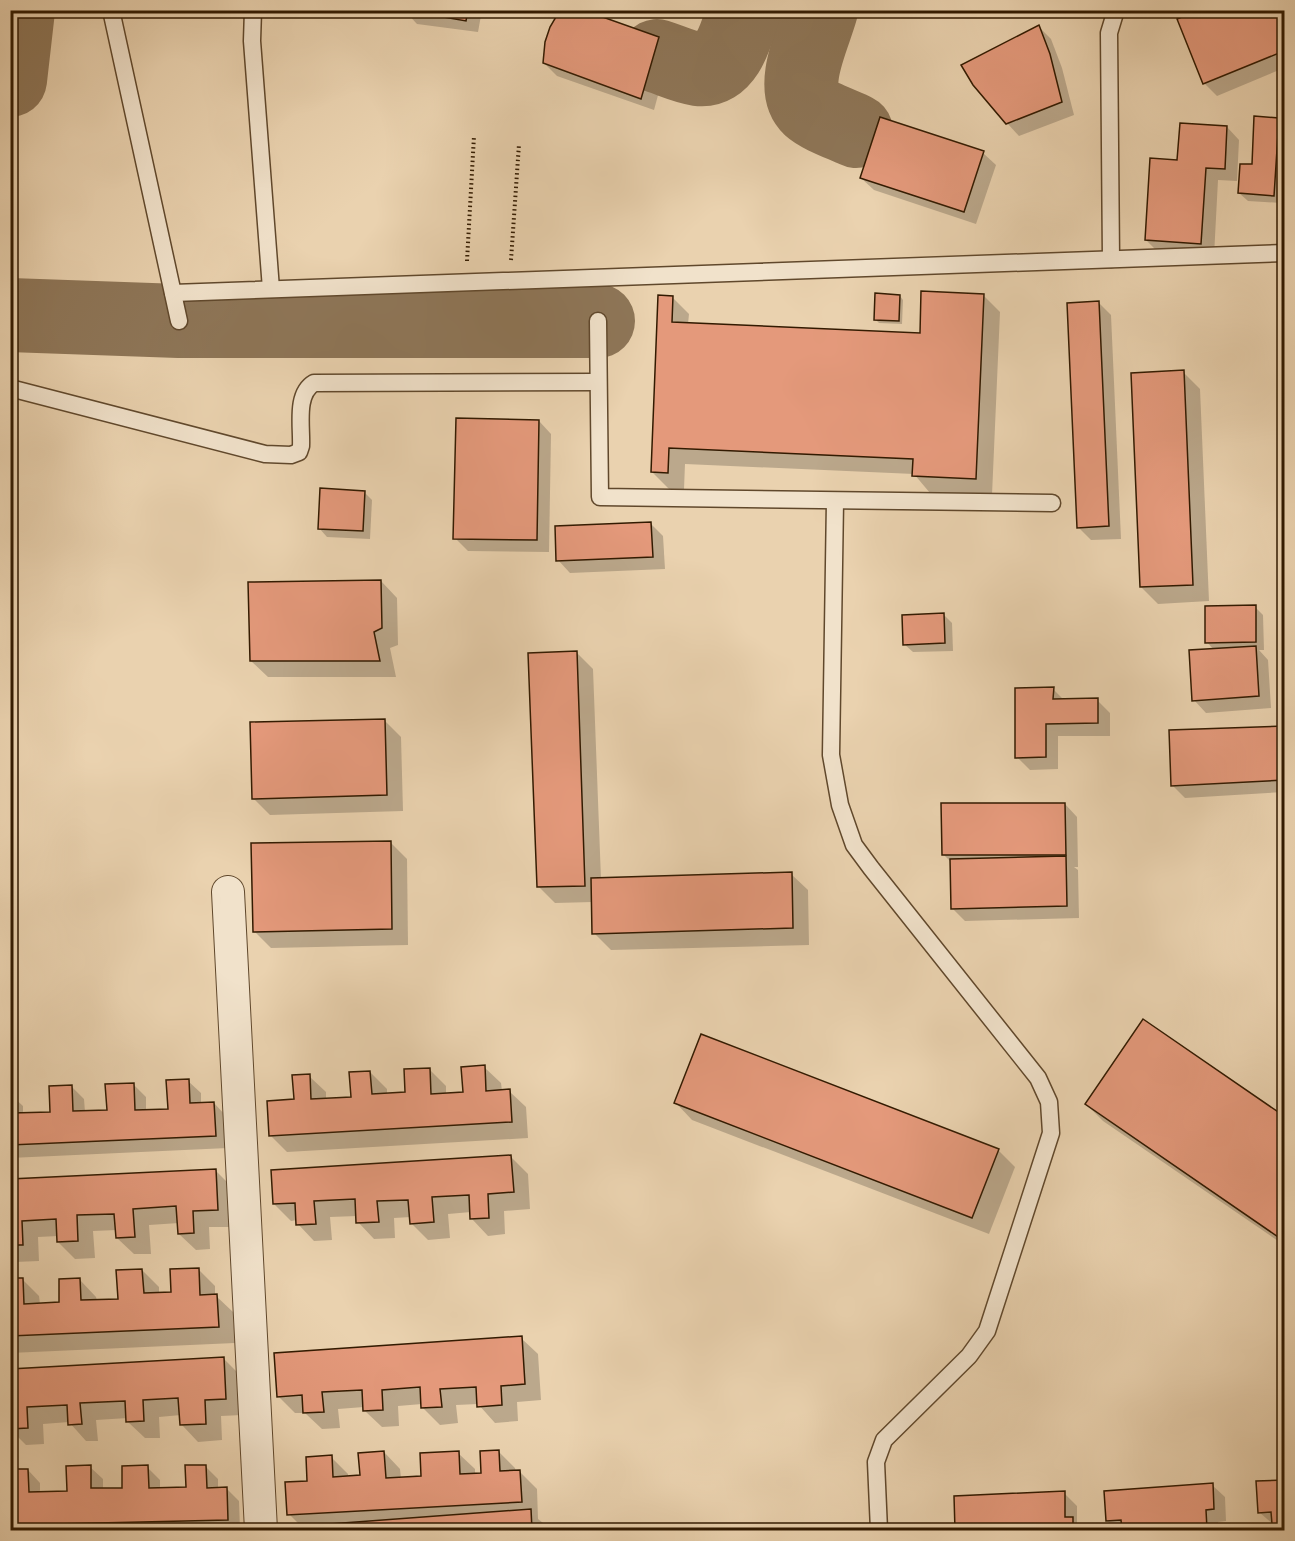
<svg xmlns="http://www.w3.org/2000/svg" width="1295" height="1541" font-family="'IM FELL Great Primer',serif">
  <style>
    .shadow { fill: #0003 }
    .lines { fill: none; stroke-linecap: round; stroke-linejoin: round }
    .taxiway { stroke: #8e7658; stroke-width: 74 }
    .building { fill: #e4997b; stroke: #321a00; stroke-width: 1.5 }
    .lane-casing { stroke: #60482c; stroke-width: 19 }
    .street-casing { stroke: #60482c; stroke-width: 34 }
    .path { stroke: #321a00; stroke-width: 4; stroke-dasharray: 1.5 3; stroke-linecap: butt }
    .lane { stroke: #f1e2cb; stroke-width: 16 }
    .street { stroke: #f1e2cb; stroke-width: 32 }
  </style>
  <rect width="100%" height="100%" fill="#ead2af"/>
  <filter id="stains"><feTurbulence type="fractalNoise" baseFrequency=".00333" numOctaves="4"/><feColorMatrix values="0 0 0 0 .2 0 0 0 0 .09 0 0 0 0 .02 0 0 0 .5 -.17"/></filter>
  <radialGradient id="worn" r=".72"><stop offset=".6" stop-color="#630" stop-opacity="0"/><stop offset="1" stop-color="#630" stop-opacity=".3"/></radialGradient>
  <g class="shadow">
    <polygon points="482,10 478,32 417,24 404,10"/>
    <polygon points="1203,10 1284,10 1284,68 1217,96 1204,83"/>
    <polygon points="1039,27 1051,39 1062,68 1074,115 1019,136 1007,123"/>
    <polygon points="658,38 670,51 654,110 557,76 544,63"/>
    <polygon points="1279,119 1284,125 1282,203 1248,201 1239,193"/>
    <polygon points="1227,127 1239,140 1237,181 1218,180 1214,256 1159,253 1146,240 1179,162"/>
    <polygon points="983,153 996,165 976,224 874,190 861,178"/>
    <polygon points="983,295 1000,312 992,495 930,493 914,474 685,464 684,489 669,489 652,472 672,297 689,314 688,324 922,334"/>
    <polygon points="900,296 903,300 902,324 879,323 875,319"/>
    <polygon points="1099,303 1111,315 1121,539 1091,540 1078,527"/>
    <polygon points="1183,372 1200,389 1209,601 1158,604 1141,587"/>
    <polygon points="539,421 551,434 549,552 468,551 455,538"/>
    <polygon points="364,492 372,500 370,539 327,537 319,528"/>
    <polygon points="651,524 663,536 665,569 570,573 558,560"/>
    <polygon points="381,581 397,598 398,645 390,648 396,677 268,677 251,661"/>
    <polygon points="1255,607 1263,615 1264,650 1259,650 1268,660 1271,708 1206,713 1194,700 1214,650 1207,642"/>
    <polygon points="944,615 952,623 953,651 913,652 904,644"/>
    <polygon points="577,653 593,669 601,879 791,874 808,890 809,945 611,950 594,933 593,902 555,903 538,886"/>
    <polygon points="1053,689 1064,700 1097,700 1110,713 1110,736 1058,736 1058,769 1030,770 1017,757"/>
    <polygon points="384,720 401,737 403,811 270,815 253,798"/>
    <polygon points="1284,728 1284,792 1185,798 1172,785 1170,732"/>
    <polygon points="1065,804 1077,817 1078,867 1074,867 1078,870 1079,918 965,921 952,908 952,863 943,854"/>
    <polygon points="390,842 407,859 408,945 271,948 254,931"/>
    <polygon points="1144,1021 1284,1118 1284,1245 1103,1121 1086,1104"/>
    <polygon points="484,1067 501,1083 502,1091 509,1091 526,1107 528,1138 287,1152 270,1135 295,1100 309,1076 326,1092 326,1100 352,1098 370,1072 387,1089 387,1095 407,1094 429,1069 446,1086 446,1095 464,1094"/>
    <polygon points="188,1081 201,1093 201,1104 214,1103 226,1116 228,1148 10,1158 10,1094 23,1106 23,1114 52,1113 71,1086 84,1099 85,1112 108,1111 133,1084 146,1097 146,1111 169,1110"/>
    <polygon points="676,1103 998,1150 1015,1167 989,1234 692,1120"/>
    <polygon points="511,1157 528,1174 530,1209 504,1211 505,1234 488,1236 472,1219 471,1212 448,1214 450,1238 428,1240 411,1223 411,1217 394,1218 395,1238 374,1239 358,1222 357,1216 330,1217 332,1240 314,1241 298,1224 297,1220 291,1221 274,1204"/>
    <polygon points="215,1170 232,1187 234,1227 209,1227 210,1249 196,1250 179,1234 179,1223 149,1225 151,1254 134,1254 117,1238 117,1230 93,1231 95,1258 75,1259 58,1242 58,1236 38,1237 39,1261 15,1262 10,1258 10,1180"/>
    <polygon points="198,1269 215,1286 215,1295 233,1312 235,1343 10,1353 10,1280 22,1279 39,1296 40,1304 61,1303 80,1280 96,1297 97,1301 119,1300 142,1270 159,1287 159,1294 172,1294"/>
    <polygon points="521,1338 538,1354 541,1400 517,1402 518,1421 495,1423 478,1404 456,1405 458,1423 440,1425 423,1408 422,1404 398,1406 399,1426 382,1427 365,1411 364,1407 338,1409 340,1428 322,1429 305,1413 295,1413 279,1397"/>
    <polygon points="223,1358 240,1375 242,1415 221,1416 222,1440 198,1442 182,1425 181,1415 159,1417 160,1438 145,1438 128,1422 128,1418 96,1420 98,1441 86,1441 69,1422 43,1424 44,1444 26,1445 10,1429 10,1371"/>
    <polygon points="384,1452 400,1469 401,1478 423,1477 458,1453 475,1469 475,1475 483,1474 499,1452 515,1468 516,1472 520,1472 537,1489 538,1519 543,1523 543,1530 291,1530 290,1528 302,1527 289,1514 309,1482 331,1457 348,1474 348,1477 361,1476"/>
    <polygon points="205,1466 218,1479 218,1489 226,1488 239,1501 240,1530 10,1530 10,1497 28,1470 40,1483 40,1493 69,1492 90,1467 103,1479 103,1490 124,1489 147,1467 160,1480 160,1489 187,1489"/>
    <polygon points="1284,1481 1284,1530 1280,1530 1259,1512 1257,1483"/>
    <polygon points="1212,1485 1225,1497 1226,1521 1218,1522 1218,1530 1117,1530 1107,1521"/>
    <polygon points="1064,1493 1077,1506 1077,1523 1085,1530 957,1530 955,1497"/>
  </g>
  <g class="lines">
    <g class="taxiway">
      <path d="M821 10C814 36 788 87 810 108 820 117 844 125 856 131"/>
      <path d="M657 56C670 60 684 67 698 69 728 73 737 31 744 10"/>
      <polyline points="10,80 18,10"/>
      <polyline points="10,315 179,321 598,321"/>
    </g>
  </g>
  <g class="building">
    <polygon points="403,10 468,10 466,21"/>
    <polygon points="560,10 583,10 659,37 641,99 543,63 545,42 550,27"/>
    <polygon points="1199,10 1284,10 1284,51 1203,84 1177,19"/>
    <polygon points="1039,25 1050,54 1062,102 1006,124 973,85 961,65"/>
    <polygon points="1254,116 1279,118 1274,196 1238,193 1240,164 1252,164"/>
    <polygon points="880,117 984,151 964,212 860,178"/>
    <polygon points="1180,123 1227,126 1225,169 1206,168 1201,244 1145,240 1150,158 1177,160"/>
    <polygon points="921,291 984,294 976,479 912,476 913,459 669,448 668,473 651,472 658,295 673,296 672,322 920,333"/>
    <polygon points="875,293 900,295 899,321 874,320"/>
    <polygon points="1099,301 1109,526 1077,528 1067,303"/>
    <polygon points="1184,370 1193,585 1140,587 1131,373"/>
    <polygon points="456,418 539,420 537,540 453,539"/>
    <polygon points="320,488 365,491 363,531 318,529"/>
    <polygon points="651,522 653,557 556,561 555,526"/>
    <polygon points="381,580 382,628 374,632 380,661 250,661 248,582"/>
    <polygon points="1256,605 1256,642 1205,643 1205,606"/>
    <polygon points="944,613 945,643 903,645 902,615"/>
    <polygon points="1256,646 1259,696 1192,701 1189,650"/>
    <polygon points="577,651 585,886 537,887 528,653"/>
    <polygon points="1054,687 1053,699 1098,698 1098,723 1046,724 1046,757 1015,758 1015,688"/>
    <polygon points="385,719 387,795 252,799 250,722"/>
    <polygon points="1284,726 1284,780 1171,786 1169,730"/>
    <polygon points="941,803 1065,803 1066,855 942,855"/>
    <polygon points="391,841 392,929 253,932 251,843"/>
    <polygon points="1066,856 1067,906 951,909 950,859"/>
    <polygon points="792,872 793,928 592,934 591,878"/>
    <polygon points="1143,1019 1284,1116 1284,1241 1085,1104"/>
    <polygon points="701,1034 999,1149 972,1218 674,1103"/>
    <polygon points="485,1065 486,1091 510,1089 512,1122 269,1136 267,1101 294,1099 292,1075 310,1074 311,1099 351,1097 349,1072 370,1071 372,1094 405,1092 404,1069 430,1068 431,1094 463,1092 461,1067"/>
    <polygon points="189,1079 190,1103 214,1102 216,1136 10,1145 10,1092 12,1113 50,1112 49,1086 72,1085 73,1111 107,1110 105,1084 134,1083 135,1110 168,1109 166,1080"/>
    <polygon points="511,1155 514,1192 488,1194 489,1218 470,1219 469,1195 432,1197 434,1222 410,1224 408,1200 377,1201 379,1222 356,1223 355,1199 314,1201 316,1224 296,1225 295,1203 273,1204 271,1170"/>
    <polygon points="216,1169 218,1210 193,1211 194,1233 178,1234 176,1206 133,1209 135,1237 116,1238 114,1214 77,1215 78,1241 57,1242 56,1219 22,1221 23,1245 10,1245 10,1179"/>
    <polygon points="199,1268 200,1295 217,1294 219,1327 10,1336 10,1278 23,1278 24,1304 59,1302 59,1279 80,1278 81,1300 118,1299 116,1270 142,1269 144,1293 171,1292 170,1269"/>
    <polygon points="522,1336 525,1384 501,1386 502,1405 477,1407 476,1387 440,1389 442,1407 421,1408 420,1387 382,1390 383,1410 363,1411 362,1390 322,1392 324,1412 303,1413 302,1395 277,1397 274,1353"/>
    <polygon points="224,1357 226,1399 205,1400 206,1424 180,1425 178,1398 143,1400 144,1421 126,1422 125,1401 80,1403 82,1424 68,1425 67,1405 27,1407 28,1428 10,1429 10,1369"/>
    <polygon points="499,1450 500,1471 520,1470 522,1502 287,1515 285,1482 307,1481 306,1457 332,1455 333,1477 360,1475 358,1453 384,1451 386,1478 421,1476 420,1453 459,1451 460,1474 481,1473 480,1451"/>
    <polygon points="91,1465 91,1488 122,1488 122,1466 148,1465 149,1488 186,1487 185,1465 206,1465 207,1488 227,1487 228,1520 10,1525 10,1469 28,1469 29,1492 67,1491 66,1466"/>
    <polygon points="1284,1480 1284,1523 1272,1524 1271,1512 1258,1513 1256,1481"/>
    <polygon points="1213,1483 1214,1509 1206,1510 1207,1529 1122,1530 1121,1520 1106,1521 1104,1491"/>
    <polygon points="1065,1491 1065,1517 1073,1517 1073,1530 955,1530 954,1496"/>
    <polygon points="531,1509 532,1530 289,1530 289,1527"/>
  </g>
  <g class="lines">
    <defs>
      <g id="lane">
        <polyline points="111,10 179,321"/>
        <polyline points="253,10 252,41 271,289"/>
        <polyline points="1111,259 1109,33 1116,10"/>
        <polyline points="173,293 1284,253"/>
        <polyline points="598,321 600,497 1052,503"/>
        <path d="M10 388 265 454 291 455 299 452 301 446C302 427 295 394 314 383L598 382"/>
        <polyline points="835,501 831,755 840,805 854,845 871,868 1038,1078 1049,1102 1051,1133 987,1331 969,1356 884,1440 876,1462 879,1530"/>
      </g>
      <polyline id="street" points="228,892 261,1530"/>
    </defs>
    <use href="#lane" class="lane-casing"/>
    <use href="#street" class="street-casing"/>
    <g class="path">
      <polyline points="511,260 519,144"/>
      <polyline points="467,261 474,136"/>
    </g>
    <use href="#lane" class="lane"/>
    <use href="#street" class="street"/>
  </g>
  <rect width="1295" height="1541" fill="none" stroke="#ead2af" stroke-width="36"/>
  <rect x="12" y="12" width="1271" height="1517" fill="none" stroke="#321a00" stroke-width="3"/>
  <rect x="18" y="18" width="1259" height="1505" fill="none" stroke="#321a00" stroke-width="1.5"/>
  <rect width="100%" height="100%" filter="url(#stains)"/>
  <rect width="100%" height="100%" fill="url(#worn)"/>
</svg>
